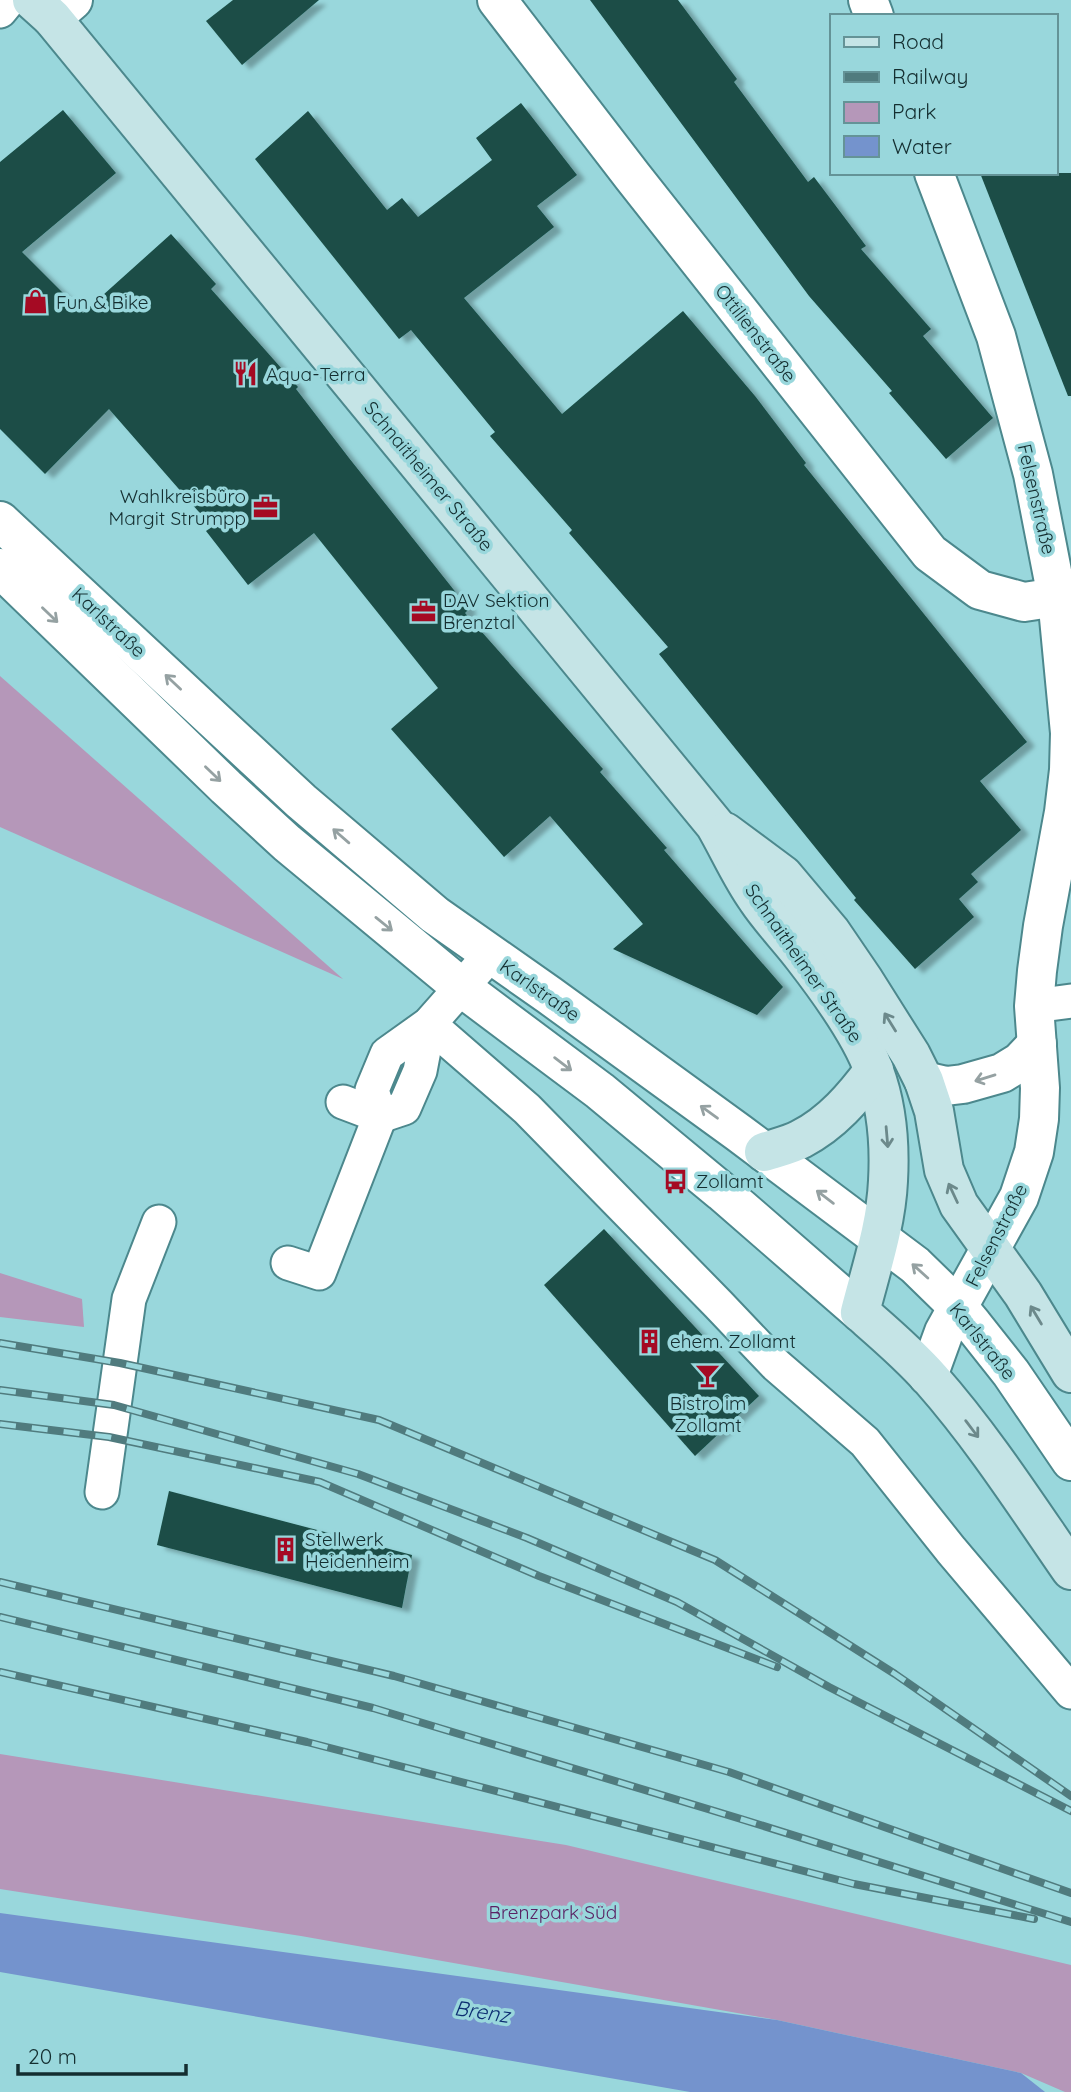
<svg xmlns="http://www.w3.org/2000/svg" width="1071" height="2092" font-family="Quicksand,sans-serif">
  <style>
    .green { fill: #b597b9 }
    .water { fill: #7493cd }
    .building { fill: #1a4e47; filter: url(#shadow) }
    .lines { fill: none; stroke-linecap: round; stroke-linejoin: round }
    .lane-casing { stroke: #4c888d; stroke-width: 37 }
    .street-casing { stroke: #4c888d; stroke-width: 42 }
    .secondary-casing { stroke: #4c888d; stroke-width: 42 }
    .lane { stroke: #fff; stroke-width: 33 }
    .street { stroke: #fff; stroke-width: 38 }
    .secondary { stroke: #c5e4e6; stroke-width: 38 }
    .rail-casing { stroke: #507b7e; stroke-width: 8 }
    .rail { stroke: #99d7dc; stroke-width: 5; stroke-dasharray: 16; stroke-linecap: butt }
    .oneway { stroke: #95a1a2 }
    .oneway2 { stroke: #6c898b }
    .labels { text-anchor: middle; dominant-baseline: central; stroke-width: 7; stroke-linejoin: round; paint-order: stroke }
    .poi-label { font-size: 19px; fill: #142e30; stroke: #99d7dc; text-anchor: start }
    .street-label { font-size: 19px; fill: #142e30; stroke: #99d7dc }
    .park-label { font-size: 19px; fill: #5b2264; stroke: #99d7dc }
    .water-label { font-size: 21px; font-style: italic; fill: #0c2d71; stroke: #99d7dc }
  </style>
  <defs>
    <filter id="shadow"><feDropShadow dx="8" dy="4.5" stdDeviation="2" flood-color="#0004"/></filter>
  </defs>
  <rect width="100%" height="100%" fill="#99d7dc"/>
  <g class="green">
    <polygon points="0,676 343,979 0,827"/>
    <polygon points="0,1273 82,1299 84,1327 0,1317"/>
    <polygon points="0,1754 566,1845 1071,1965 1071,2092 1065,2092 1021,2073 777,2020 301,1936 0,1889"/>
  </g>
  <polygon class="water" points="0,1913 777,2020 1021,2073 1045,2092 690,2092 0,1972"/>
  <g class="building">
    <polygon points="233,0 319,0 242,65 206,21"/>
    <polygon points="590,0 678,0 737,79 734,82 808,182 814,177 866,246 861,249 931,329 923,336 993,418 946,459 889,393 892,391 809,296"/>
    <polygon points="521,103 577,175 537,206 554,227 464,298 562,414 683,311 755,396 806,463 804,465 1027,742 980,781 1021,830 971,874 978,882 959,899 974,917 915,969 854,900 856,898 659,654 668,647 569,533 572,530 490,436 495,432 411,330 399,339 255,159 308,111 387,210 402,198 418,217 492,160 476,138"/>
    <polygon points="63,110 116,173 22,252 83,313 171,234 216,284 211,289 298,387 296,389 349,458 469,609 465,613 603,769 600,772 667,848 664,850 783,987 757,1015 613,949 643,924 550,816 504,857 391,729 438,688 314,533 248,585 206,531 212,527 109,409 45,474 0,429 0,162"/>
    <polygon points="980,173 1071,173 1071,396 1068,396"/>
    <polygon points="604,1229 759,1396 695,1456 544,1285"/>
    <polygon points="169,1491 412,1555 402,1608 157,1545"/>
  </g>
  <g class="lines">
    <defs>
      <g id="lane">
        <polyline points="0,11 9,0"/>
        <polyline points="1034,1006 1071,1001"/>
        <polyline points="429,1024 527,1109 718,1304 776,1365 865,1442 951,1550 1071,1692"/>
        <polyline points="429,1024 420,1071 404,1108 380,1116 372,1090 387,1054 429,1024 490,955"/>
        <polyline points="288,1263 319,1273 380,1116 343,1102"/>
        <polyline points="102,1492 129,1299 159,1222"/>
      </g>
      <g id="street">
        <polyline points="497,0 633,177 930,553 980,590 1024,602 1057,597"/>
        <polyline points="868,0 874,16"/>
        <polyline points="52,18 73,0"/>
        <polyline points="0,521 301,801 435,915 549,995 739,1133 915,1265 958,1307 973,1325 1011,1373 1071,1461"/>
        <polyline points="0,568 226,787 287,843 461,987 600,1091 722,1192 860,1312"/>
        <polyline points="924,1081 946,1086 963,1084 1002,1073 1020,1062 1037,1044"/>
        <polyline points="928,1376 944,1332 1019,1197 1034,1152 1039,1119 1040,1088 1034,1006 1037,971 1043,926 1064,812 1069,770 1070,733 1057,597 1033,474 996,336 934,173"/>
      </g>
      <g id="secondary">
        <path d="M32 0 52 18 715 825C729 849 741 877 757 899 771 920 789 938 804 958 828 989 861 1034 874 1071 887 1106 890 1145 888 1181 886 1225 871 1269 860 1312 884 1333 909 1354 931 1379 983 1438 1026 1505 1071 1570"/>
        <polyline points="725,832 783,875 831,932 863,979 911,1055 924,1081 934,1111 944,1170 959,1205 1023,1294 1071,1373"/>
        <path d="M764 1152C776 1148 790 1145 801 1139 832 1123 854 1097 874 1070"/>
      </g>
    </defs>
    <use href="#lane" class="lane-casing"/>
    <use href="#street" class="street-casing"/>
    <use href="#secondary" class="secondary-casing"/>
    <use href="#lane" class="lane"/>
    <use href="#street" class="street"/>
    <use href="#secondary" class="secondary"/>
    <defs>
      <g id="rail">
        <polyline points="0,1343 120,1363 379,1420 715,1560 895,1674 1071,1796"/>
        <polyline points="0,1390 114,1405 358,1474 527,1538 677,1602 829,1687 1071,1811"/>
        <polyline points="0,1424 109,1437 320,1482 539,1576 777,1667"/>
        <polyline points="0,1582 394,1676 729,1772 1071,1893"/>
        <polyline points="0,1617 373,1708 741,1819 1071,1922"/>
        <polyline points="0,1672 307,1742 854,1884 1034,1919"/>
      </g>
    </defs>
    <use href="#rail" class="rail-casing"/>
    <use href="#rail" class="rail"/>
  </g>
  <defs><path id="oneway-shaft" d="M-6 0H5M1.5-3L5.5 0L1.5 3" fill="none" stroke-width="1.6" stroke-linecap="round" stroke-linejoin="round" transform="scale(1.75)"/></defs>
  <g class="oneway">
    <use href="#oneway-shaft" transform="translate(50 615) rotate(44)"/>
    <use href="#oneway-shaft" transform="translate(173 682) rotate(-137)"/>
    <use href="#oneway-shaft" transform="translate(213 774) rotate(44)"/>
    <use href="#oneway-shaft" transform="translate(341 836) rotate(-139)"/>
    <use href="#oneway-shaft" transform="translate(384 924) rotate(39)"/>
    <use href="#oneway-shaft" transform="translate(563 1064) rotate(37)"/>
    <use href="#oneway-shaft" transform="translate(985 1078) rotate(163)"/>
    <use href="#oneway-shaft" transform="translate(709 1112) rotate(-144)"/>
    <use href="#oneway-shaft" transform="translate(825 1197) rotate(-143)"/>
    <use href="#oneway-shaft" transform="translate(920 1271) rotate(-138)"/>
  </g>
  <g class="oneway2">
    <use href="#oneway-shaft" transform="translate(890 1022) rotate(-122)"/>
    <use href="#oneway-shaft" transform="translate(887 1137) rotate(85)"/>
    <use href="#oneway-shaft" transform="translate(953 1193) rotate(-115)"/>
    <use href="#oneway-shaft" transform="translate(1036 1315) rotate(-121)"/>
    <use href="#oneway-shaft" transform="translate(972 1429) rotate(53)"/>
  </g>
  <defs>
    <symbol id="shop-bare" viewBox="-9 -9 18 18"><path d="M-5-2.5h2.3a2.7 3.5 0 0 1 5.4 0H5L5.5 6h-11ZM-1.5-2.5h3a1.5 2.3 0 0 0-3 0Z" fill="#a50a23" stroke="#99d7dc" stroke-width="2.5" paint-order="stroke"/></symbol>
    <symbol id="restaurant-bare" viewBox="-9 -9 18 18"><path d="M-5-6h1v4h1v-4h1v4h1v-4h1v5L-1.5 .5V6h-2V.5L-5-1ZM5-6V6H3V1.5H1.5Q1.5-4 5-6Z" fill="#a50a23" stroke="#99d7dc" stroke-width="2.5" paint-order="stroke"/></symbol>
    <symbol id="office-bare" viewBox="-9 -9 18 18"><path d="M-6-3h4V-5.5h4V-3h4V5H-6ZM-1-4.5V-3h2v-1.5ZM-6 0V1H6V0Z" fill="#a50a23" stroke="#99d7dc" stroke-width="2.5" paint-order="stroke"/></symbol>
    <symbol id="bus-bare" viewBox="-9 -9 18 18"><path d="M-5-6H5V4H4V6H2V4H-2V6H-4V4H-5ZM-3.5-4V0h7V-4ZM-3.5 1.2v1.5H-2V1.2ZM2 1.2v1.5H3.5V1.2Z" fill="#a50a23" stroke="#99d7dc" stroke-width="2.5" paint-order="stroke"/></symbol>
    <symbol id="building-bare" viewBox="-9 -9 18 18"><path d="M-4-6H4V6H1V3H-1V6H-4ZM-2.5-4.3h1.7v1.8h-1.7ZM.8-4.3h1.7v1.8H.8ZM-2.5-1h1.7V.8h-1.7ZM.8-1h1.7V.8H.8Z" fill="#a50a23" stroke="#99d7dc" stroke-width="2.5" paint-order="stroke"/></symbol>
    <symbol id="bar-bare" viewBox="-9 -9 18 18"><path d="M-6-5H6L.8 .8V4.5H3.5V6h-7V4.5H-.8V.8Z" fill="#a50a23" stroke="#99d7dc" stroke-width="2.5" paint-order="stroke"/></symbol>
  </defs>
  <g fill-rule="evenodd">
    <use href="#shop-bare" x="18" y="284" width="35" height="35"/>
    <use href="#restaurant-bare" x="228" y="356" width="35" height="35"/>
    <use href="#office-bare" x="248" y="490" width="35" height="35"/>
    <use href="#office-bare" x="406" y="594" width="35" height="35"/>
    <use href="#bus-bare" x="658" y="1164" width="35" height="35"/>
    <use href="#building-bare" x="632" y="1324" width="35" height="35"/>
    <use href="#bar-bare" x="690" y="1358" width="35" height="35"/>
    <use href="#building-bare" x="268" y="1532" width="35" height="35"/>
  </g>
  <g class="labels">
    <g class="poi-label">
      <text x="56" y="302">Fun &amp; Bike</text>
      <text x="266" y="374">Aqua-Terra</text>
      <text x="246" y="496" text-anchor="end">Wahlkreisbüro<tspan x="246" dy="22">Margit Strumpp</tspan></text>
      <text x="443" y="600">DAV Sektion<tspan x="443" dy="22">Brenztal</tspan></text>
      <text x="696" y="1181">Zollamt</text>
      <text x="670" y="1341">ehem. Zollamt</text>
      <text x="708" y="1403" text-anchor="middle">Bistro im<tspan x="708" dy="22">Zollamt</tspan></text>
      <text x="305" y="1539">Stellwerk<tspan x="305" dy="22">Heidenheim</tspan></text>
    </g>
    <g class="street-label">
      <text transform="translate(756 333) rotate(52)">Ottilienstraße</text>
      <text transform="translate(429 476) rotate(50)">Schnaitheimer Straße</text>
      <text transform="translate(1037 499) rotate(77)">Felsenstraße</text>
      <text transform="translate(109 622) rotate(43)">Karlstraße</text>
      <text transform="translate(804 963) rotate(55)">Schnaitheimer Straße</text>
      <text transform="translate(540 990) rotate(35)">Karlstraße</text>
      <text transform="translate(996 1235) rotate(-63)">Felsenstraße</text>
      <text transform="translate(983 1341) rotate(51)">Karlstraße</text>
    </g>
    <g class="park-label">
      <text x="553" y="1912">Brenzpark Süd</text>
    </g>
    <g class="water-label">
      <text transform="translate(482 2011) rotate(8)">Brenz</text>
    </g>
  </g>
  <rect x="830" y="14" width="228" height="161" fill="#99d7dc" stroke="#649397" stroke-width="2"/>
  <rect x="844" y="37" width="35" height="10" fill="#c5e4e6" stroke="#649397" stroke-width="2"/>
  <text x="892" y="49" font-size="21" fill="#142e30">Road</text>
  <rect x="844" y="72" width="35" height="10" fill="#507b7e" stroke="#649397" stroke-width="2"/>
  <text x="892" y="84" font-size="21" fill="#142e30">Railway</text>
  <rect x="844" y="102" width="35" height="21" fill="#b597b9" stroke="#649397" stroke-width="2"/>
  <text x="892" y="119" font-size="21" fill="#142e30">Park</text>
  <rect x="844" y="136" width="35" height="21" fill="#7493cd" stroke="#649397" stroke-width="2"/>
  <text x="892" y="154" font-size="21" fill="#142e30">Water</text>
  <path d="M18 2064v10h168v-10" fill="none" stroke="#142e30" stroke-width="3.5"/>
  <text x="28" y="2064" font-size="21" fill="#142e30" stroke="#99d7dc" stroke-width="5" paint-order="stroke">20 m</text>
</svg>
